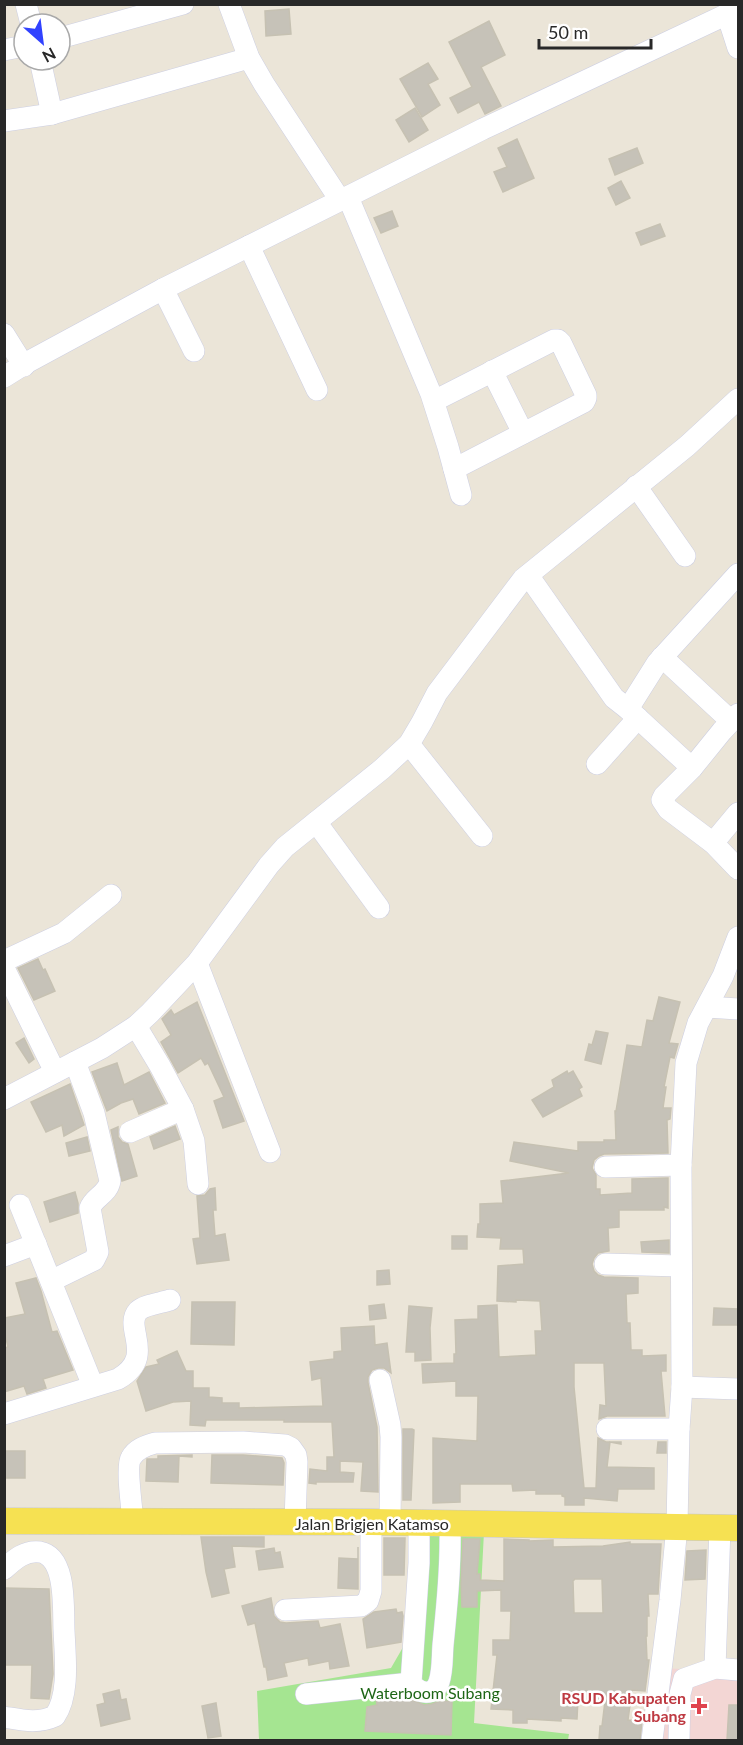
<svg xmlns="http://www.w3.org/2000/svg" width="743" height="1745" font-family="Lato,sans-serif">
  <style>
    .medical { fill: #f3d6d4 }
    .green { fill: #a5e591 }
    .building { fill: #c6c2b8; stroke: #c6c1b2; stroke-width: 1.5; fill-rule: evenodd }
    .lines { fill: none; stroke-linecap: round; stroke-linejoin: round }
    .minor-casing { stroke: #cdcfe2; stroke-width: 22 }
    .major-casing { stroke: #c7c7c7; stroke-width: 27 }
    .minor { stroke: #fff; stroke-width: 21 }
    .major { stroke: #f6e152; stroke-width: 26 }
    .health-dot { fill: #e0444e; stroke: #fff; stroke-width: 2 }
    .labels { text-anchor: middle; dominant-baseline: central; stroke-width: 5; stroke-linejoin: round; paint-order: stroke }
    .street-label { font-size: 16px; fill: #282828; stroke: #fff }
    .park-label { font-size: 16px; fill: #1e6616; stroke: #fff }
    .health-label { font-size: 16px; font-weight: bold; fill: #be3a42; stroke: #fff; text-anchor: end }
  </style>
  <rect width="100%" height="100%" fill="#ebe5d8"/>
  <polygon class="medical" points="662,1668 738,1672 738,1740 656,1740"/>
  <polygon class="green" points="412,1531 484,1532 474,1723 569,1734 568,1740 259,1740 257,1691 391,1668 406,1642"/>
  <g class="building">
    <polygon points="289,9 291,34 266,36 265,11"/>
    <polygon points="489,21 505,55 481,67 501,106 485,114 479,102 458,113 450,98 472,87 449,42"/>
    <polygon points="428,63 438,79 428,84 440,105 422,117 400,79"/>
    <polygon points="415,108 428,130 409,142 396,120"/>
    <polygon points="517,139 534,178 503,192 494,172 507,167 498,148"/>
    <polygon points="637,148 643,163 615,175 609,159"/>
    <polygon points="621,181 630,198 616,205 608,188"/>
    <polygon points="392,211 398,226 381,233 374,218"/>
    <polygon points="660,224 665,236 641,245 636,233"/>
    <polygon points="38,959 43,970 45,969 55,991 34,1000 18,968"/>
    <polygon points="659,997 680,1002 669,1043 678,1044 674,1058 670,1057 664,1087 666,1087 663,1108 671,1108 670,1119 667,1120 668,1153 604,1154 599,1156 594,1160 592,1168 596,1175 596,1189 600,1189 600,1195 632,1193 632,1179 668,1178 668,1208 664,1207 664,1210 619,1210 619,1227 608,1228 609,1251 598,1253 594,1258 592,1264 594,1271 598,1275 604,1277 638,1278 638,1293 626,1294 627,1323 630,1323 631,1350 642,1350 642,1356 666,1355 666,1371 661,1371 665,1416 607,1416 599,1419 600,1405 606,1406 604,1363 574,1363 574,1387 584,1488 596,1488 598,1438 606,1442 621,1442 621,1444 610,1442 607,1467 654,1468 654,1489 618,1489 617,1501 584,1498 584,1505 565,1505 565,1497 562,1496 562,1494 536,1494 536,1490 513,1491 512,1484 460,1484 460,1502 433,1503 433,1438 477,1441 478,1396 456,1396 456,1381 423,1383 422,1364 454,1363 454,1354 456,1354 455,1320 478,1319 478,1306 497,1305 499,1357 536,1355 535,1331 542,1331 540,1301 516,1300 516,1302 497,1301 498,1266 524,1264 523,1249 500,1249 501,1238 477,1237 478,1224 480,1224 480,1204 503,1203 501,1181 569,1173 510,1161 514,1142 578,1151 578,1142 604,1142 604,1140 616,1140 615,1111 616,1111 627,1045 642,1047 647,1020 653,1021"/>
    <polygon points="197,1002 244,1121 223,1128 214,1101 224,1097 208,1063 205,1065 201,1058 178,1073 161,1042 171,1035 162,1019 171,1010 174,1015"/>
    <polygon points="596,1031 608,1033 601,1064 585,1060 589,1044 592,1045"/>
    <polygon points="24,1038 34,1059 29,1063 16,1043"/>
    <polygon points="117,1063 124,1085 149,1072 165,1103 139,1114 133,1099 121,1103 107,1111 92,1072"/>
    <polygon points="567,1071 568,1074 573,1071 582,1087 579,1089 582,1096 543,1117 532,1100 554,1087 552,1080"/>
    <polygon points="70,1084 84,1125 64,1136 62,1125 46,1132 31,1102"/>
    <polygon points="175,1126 180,1139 154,1149 150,1137"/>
    <polygon points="118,1127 118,1137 122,1142 128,1144 137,1176 122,1181 111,1130"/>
    <polygon points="87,1137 90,1151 69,1156 66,1143"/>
    <polygon points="215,1188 216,1210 213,1210 215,1236 225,1234 229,1260 197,1264 193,1239 200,1238 197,1196 205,1195 210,1189"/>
    <polygon points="75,1192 78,1203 78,1213 50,1222 44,1202"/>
    <rect x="452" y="1236" width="15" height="13"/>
    <polygon points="669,1240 669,1253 642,1252 641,1242"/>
    <polygon points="389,1270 390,1284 377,1285 377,1271"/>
    <polygon points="36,1278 41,1291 52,1332 57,1331 73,1370 43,1379 46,1388 27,1394 24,1386 4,1392 4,1348 8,1347 4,1330 4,1318 25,1314 16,1283"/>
    <polygon points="192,1302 235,1302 234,1345 191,1344"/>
    <polygon points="384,1304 386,1318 370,1320 369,1306"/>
    <polygon points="409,1306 432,1308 430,1328 431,1360 415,1361 415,1352 406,1352"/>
    <polygon points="714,1308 738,1309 738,1325 713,1325"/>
    <polygon points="374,1326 375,1345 387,1343 391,1373 384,1368 378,1368 372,1370 368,1377 368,1383 377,1427 378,1492 361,1491 363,1462 340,1461 340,1472 354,1473 353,1482 316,1482 316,1484 309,1483 310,1469 327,1471 327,1457 334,1457 332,1422 284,1422 284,1420 206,1420 205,1426 190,1425 191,1401 173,1402 146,1411 137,1381 146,1367 159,1364 157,1360 177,1351 186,1371 193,1371 193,1388 209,1388 209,1397 222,1398 222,1403 239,1403 239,1408 323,1406 321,1378 312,1380 310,1362 334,1359 334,1352 342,1351 341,1328"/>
    <polygon points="403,1429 412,1429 414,1430 411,1500 403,1500"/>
    <polygon points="658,1442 666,1442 666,1453 657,1453"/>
    <rect x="4" y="1451" width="21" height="27"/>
    <polygon points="192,1455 192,1457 179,1456 178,1482 146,1481 147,1459 158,1459 158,1456"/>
    <polygon points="212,1455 243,1455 282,1458 284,1463 283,1485 211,1483"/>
    <polygon points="201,1537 264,1537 264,1547 232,1546 235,1567 224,1569 229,1593 212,1597 206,1572"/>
    <polygon points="384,1538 405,1538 404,1575 384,1575"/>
    <path d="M463 1539H480L477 1574H480V1580L504 1581V1539L529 1540V1541L553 1540V1547L603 1546 630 1542V1544H661L658 1594H648L649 1616H647V1636H646L647 1660H649L645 1691 632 1690 628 1720 642 1721 640 1740H599L600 1726H602L605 1701 578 1699 577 1719 561 1718V1721L527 1719V1723H513V1710L491 1709 497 1655H493V1640H510L511 1611H501V1590L477 1591V1607H462L461 1584ZM575 1579H602L603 1613H574L573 1581Z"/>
    <polygon points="358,1547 358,1589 338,1588 339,1558 358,1559"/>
    <polygon points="274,1548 275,1553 280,1552 283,1567 259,1570 256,1551"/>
    <polygon points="706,1550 705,1579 685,1580 687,1551"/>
    <polygon points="4,1588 49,1589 53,1674 49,1699 31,1698 32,1665 4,1665"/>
    <polygon points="271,1598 274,1616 280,1622 286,1623 318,1621 320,1628 340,1624 349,1666 330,1669 329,1661 309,1665 308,1658 284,1663 287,1676 268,1680 266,1667 264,1667 255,1623 248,1625 242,1606"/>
    <polygon points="396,1609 397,1613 402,1612 403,1616 401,1642 367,1648 363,1619 374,1612"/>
    <polygon points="119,1690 121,1700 126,1699 130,1719 101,1726 97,1705 105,1703 103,1694"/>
    <polygon points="387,1698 410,1699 424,1705 432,1704 440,1701 452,1701 451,1735 365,1731 367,1707 377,1705 376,1699"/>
    <polygon points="216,1703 221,1736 208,1738 202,1706"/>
    <polygon points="729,1705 738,1705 738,1740 727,1740"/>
  </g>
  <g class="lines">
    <defs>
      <g id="minor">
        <polyline points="26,4 31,24"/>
        <polyline points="229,4 249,58 264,84 340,200"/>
        <polyline points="727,14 738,48"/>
        <polyline points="60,38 183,4"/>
        <polyline points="4,50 24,46"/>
        <polyline points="40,60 52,114"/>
        <polyline points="4,121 52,114 249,58"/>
        <polyline points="348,197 431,394 448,447 461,495"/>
        <polyline points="249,246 317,390"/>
        <polyline points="163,289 194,351"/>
        <polyline points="4,334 24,366"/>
        <polyline points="492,371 523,433"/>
        <polyline points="4,377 28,362 163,289 483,129 738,9"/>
        <polyline points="434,401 554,340 558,340 561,343 586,395 586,398 584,402 454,469"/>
        <polyline points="636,486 685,556"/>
        <polyline points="528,575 614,698 628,709 692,768"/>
        <polyline points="662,657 731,721"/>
        <polyline points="628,709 657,663 738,574"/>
        <polyline points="738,714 722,731 692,768 664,796 662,800 668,809 713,843 738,869"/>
        <polyline points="409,744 482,836"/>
        <polyline points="597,764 638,718"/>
        <polyline points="316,822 379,908"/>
        <polyline points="713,843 738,813"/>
        <polyline points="4,961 64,933 111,895"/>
        <polyline points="197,963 270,1152"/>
        <polyline points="4,968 55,1072"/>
        <polyline points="707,1007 738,1009"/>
        <polyline points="136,1026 160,1066 183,1109 194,1141 198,1184"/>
        <polyline points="4,1099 102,1048 136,1026 150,1013 197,963 269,865 285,847 382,769 409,744 422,722 437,693 523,579 687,446 738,399"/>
        <polyline points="130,1132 183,1109"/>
        <polyline points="605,1167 681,1165"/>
        <polyline points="20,1205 93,1386"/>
        <polyline points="4,1256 36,1244"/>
        <polyline points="605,1264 680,1266"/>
        <path d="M51 1281 94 1260 98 1252 90 1208C94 1197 108 1194 110 1181L94 1113 75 1062"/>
        <polyline points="380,1380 390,1425 391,1437 390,1523"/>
        <polyline points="682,1387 738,1389"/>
        <path d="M4 1414 118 1379C157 1356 123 1328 138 1311 144 1305 161 1303 170 1300"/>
        <polyline points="607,1429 679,1429"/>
        <path d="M133 1521C132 1510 126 1466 131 1458 136 1449 145 1446 155 1443L243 1442 285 1445 291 1448 296 1455 297 1462 295 1522"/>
        <path d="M419 1523V1563L411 1683C419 1694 434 1697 439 1682 443 1670 442 1656 443 1645 447 1605 451 1564 450 1524"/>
        <path d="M4 1569C15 1559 25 1550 40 1552 67 1557 63 1609 64 1630 65 1656 70 1694 55 1716 38 1724 22 1720 4 1717"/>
        <polyline points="285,1610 361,1606 368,1601 371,1591 371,1522"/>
        <polyline points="715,1668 720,1528"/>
        <polyline points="306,1694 411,1683"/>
        <polyline points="652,1740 670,1600 677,1526 679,1429 682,1387 681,1165 686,1063 698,1023 723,976 738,937"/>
        <polyline points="679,1740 680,1694 684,1679 715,1668 738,1670"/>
      </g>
      <polyline id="major" points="4,1521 371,1522 738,1528"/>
    </defs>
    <use href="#minor" class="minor-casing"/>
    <use href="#major" class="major-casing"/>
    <use href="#minor" class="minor"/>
    <use href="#major" class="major"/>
  </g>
  <path class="health-dot" d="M696 1697h6v6h6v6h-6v6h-6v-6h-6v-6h6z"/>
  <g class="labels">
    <g class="street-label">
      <text x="372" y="1523">Jalan Brigjen Katamso</text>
    </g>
    <g class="park-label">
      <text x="430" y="1692">Waterboom Subang</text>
    </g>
    <g class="health-label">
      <text x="686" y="1697">RSUD Kabupaten<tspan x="686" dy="18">Subang</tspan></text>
    </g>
  </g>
  <rect width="743" height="1745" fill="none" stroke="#282828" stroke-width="12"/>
  <g transform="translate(42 42) rotate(152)"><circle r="28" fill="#ffffff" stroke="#a9a9a9" stroke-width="1.5"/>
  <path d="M0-4.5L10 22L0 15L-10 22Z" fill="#3142ff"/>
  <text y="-9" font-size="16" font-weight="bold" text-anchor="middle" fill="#282828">N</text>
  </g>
  <path d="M539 39v9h112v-9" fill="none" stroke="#282828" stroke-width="3"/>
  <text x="548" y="39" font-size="18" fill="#282828" stroke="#ffffff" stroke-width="4.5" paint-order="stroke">50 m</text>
</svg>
